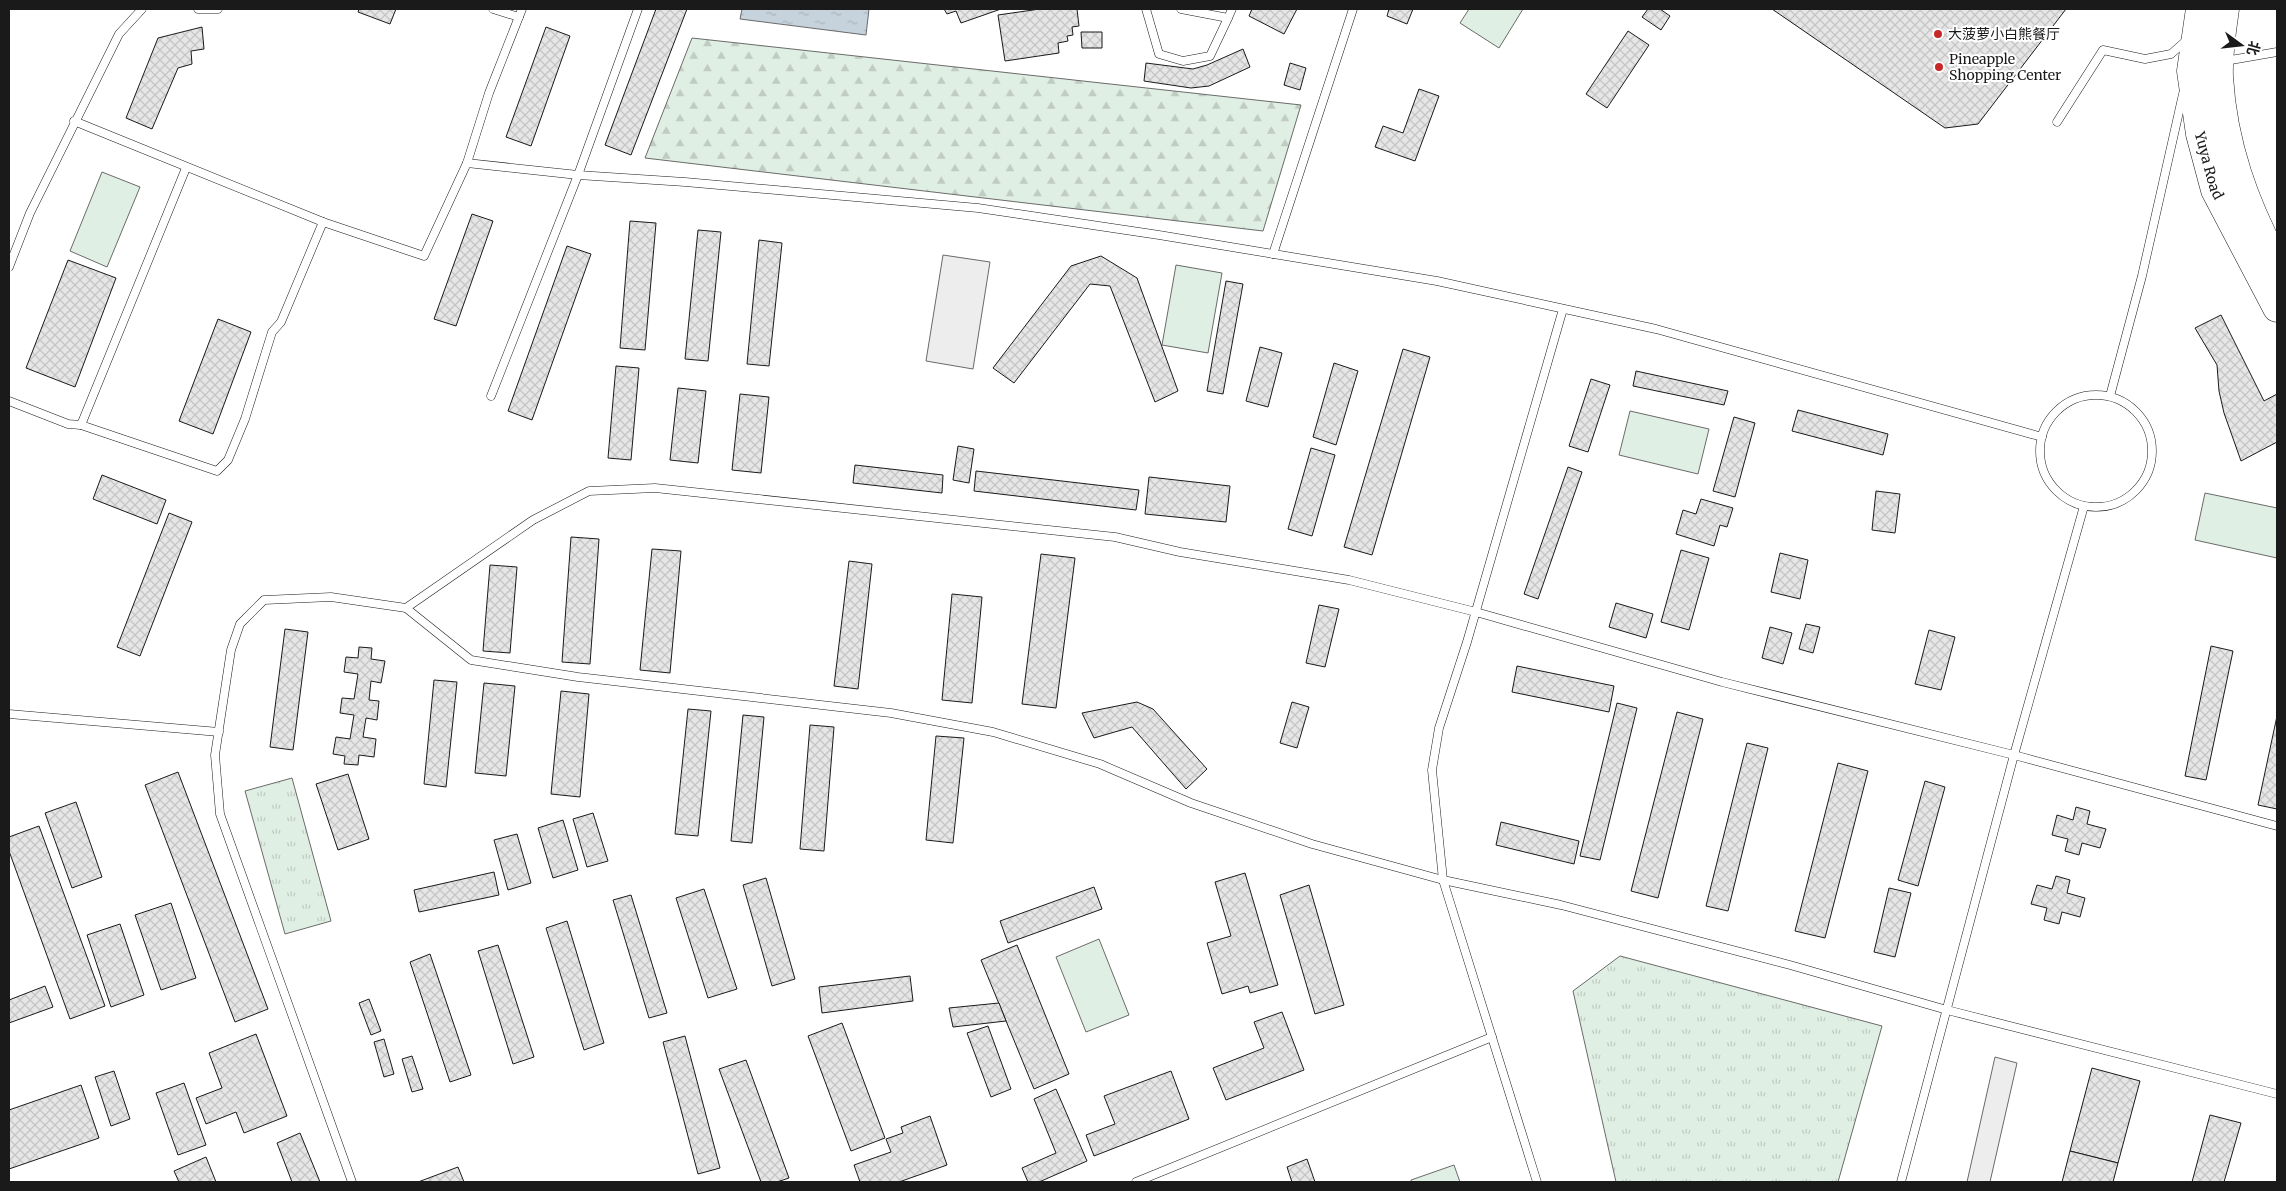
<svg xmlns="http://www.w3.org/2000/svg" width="2286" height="1191" font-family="Merriweather,'Noto Sans SC',serif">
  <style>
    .grass { fill: url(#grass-tufts); stroke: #6a6a6a }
    .forest { fill: url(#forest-firs); stroke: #6a6a6a }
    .pitch { fill: #e0efe3; stroke: #6a6a6a }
    .parking { fill: #ededed; stroke: #6a6a6a }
    .water { fill: url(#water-ripples); stroke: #6a6a6a }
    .building { fill: url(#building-cross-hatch); stroke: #1a1a1a }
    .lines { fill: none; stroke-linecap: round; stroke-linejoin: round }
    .lane-casing { stroke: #1a1a1a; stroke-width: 9 }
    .highway-casing { stroke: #1a1a1a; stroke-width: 29 }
    .lane { stroke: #fff; stroke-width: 8 }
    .highway { stroke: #fff; stroke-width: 28 }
    .poi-dot { fill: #c62828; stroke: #fff; stroke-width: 2 }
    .labels { text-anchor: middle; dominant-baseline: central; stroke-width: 4; stroke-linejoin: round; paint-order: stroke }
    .poi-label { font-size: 14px; fill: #1a1a1a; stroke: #fff; text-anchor: start }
    .street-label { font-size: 14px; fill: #1a1a1a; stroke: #fff }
  </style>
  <defs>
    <pattern id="grass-tufts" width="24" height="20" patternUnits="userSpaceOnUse" patternTransform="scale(1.25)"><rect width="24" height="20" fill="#e0efe3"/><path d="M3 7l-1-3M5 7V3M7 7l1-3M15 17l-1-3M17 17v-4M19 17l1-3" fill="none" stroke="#c0ccc2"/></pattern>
    <pattern id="forest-firs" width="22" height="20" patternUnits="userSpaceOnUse" patternTransform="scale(1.25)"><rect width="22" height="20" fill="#e0efe3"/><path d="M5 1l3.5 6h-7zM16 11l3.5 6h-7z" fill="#c0ccc2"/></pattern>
    <pattern id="water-ripples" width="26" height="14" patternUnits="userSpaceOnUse" patternTransform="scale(1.25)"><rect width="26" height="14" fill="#c6d2dc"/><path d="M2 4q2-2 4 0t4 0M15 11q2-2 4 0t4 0" fill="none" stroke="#aab4bc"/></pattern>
    <pattern id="building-cross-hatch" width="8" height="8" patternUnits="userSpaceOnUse" patternTransform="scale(1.25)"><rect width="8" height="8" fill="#e6e6e6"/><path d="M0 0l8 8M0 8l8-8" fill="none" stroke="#c5c5c5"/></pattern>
  </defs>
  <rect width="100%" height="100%" fill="#fff"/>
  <g class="grass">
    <polygon points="292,778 331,921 285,934 245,791"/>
    <polygon points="1620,956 1882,1026 1838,1182 1616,1182 1573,991"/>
  </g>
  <polygon class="forest" points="692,38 1301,105 1263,231 645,158"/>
  <g class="pitch">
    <polygon points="1469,9 1523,9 1499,48 1460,23"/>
    <polygon points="102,172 140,187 107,267 70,251"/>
    <polygon points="1176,265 1222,273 1208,353 1162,345"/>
    <polygon points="1630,411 1709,429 1698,474 1619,455"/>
    <polygon points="2205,493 2277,508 2277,558 2195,540"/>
    <polygon points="1099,939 1129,1015 1086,1032 1056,957"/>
    <polygon points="1454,1165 1460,1182 1411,1182 1411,1180"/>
  </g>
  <g class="parking">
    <polygon points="943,255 990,262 973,369 926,361"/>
    <polygon points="1995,1057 2017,1063 1990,1182 1967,1182"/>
  </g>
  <polygon class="water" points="742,9 869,9 866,35 740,19"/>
  <g class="building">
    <polygon points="359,9 396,9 390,24 358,12"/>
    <polygon points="656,9 687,9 631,155 605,145"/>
    <polygon points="944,9 1001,9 961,23 956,11 947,14"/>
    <polygon points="1040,9 1077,9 1079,26 1072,27 1073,35 1067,36 1068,41 1058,43 1059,53 1005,61 998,15"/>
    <polygon points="1252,9 1297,9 1284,34 1249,16"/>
    <polygon points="1389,9 1413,9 1407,24 1387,16"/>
    <polygon points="1648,9 1660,9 1670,16 1661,30 1642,17"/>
    <polygon points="1772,9 2066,9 1978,124 1945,128"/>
    <polygon points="202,27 204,49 191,51 192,64 178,68 152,129 126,118 158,38"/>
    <polygon points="546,27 570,36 531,146 506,137"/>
    <polygon points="1628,31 1649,45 1607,108 1586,94"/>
    <polygon points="1081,32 1102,32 1102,48 1082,48"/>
    <polygon points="1243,49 1250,67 1209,86 1191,88 1144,81 1146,63 1193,69 1207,65"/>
    <polygon points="1290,63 1306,68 1300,90 1284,85"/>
    <polygon points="1419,89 1439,96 1415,161 1375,147 1383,126 1403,133"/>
    <polygon points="472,214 493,221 456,326 434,319"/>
    <polygon points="630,221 656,223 645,350 620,348"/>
    <polygon points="698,230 721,232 708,361 685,359"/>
    <polygon points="759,240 782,243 769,366 747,364"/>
    <polygon points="567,246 591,254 532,420 508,411"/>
    <polygon points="1101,256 1137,278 1178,391 1155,402 1110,286 1090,284 1014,383 993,368 1071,266"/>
    <polygon points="68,260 116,278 75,387 26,368"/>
    <polygon points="1226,281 1243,284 1223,394 1207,391"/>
    <polygon points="2221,315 2264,401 2277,394 2277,442 2241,461 2224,413 2219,391 2217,365 2195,328"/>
    <polygon points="218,319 251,332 213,434 179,421"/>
    <polygon points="1260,347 1282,353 1268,407 1246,401"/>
    <polygon points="1403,349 1430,357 1372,555 1344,547"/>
    <polygon points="1334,363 1358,371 1336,445 1313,437"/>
    <polygon points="616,366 639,368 631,460 608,458"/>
    <polygon points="1636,371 1728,391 1724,405 1633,386"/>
    <polygon points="1591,379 1610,385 1588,452 1569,446"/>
    <polygon points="678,388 706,391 698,463 670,460"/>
    <polygon points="740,394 769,397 761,473 732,470"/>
    <polygon points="1798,410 1888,434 1883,455 1792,431"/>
    <polygon points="1734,417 1755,423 1735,497 1713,491"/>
    <polygon points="958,446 974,449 969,483 953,480"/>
    <polygon points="1311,448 1335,455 1312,536 1288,529"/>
    <polygon points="855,465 943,475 942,493 853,483"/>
    <polygon points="1568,467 1582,472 1538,599 1524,594"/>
    <polygon points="976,471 1139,490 1136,510 974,491"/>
    <polygon points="102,475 166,500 157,524 93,499"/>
    <polygon points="1149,477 1230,486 1226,522 1145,514"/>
    <polygon points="1876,491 1900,494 1895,533 1872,530"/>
    <polygon points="1701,499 1733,508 1727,527 1720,525 1714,546 1676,534 1683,510 1696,514"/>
    <polygon points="169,513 192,522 140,656 117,647"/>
    <polygon points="571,537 599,539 590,664 562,662"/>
    <polygon points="652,549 681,551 670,673 640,670"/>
    <polygon points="1681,550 1709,558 1689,630 1661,622"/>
    <polygon points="1780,553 1808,560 1800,599 1771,592"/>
    <polygon points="1041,554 1075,558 1056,708 1022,704"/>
    <polygon points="849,561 872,564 858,689 834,686"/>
    <polygon points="490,565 517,567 510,653 483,651"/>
    <polygon points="952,594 982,597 972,703 942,700"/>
    <polygon points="1616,603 1653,614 1646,638 1609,627"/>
    <polygon points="1319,605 1339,609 1325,667 1306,663"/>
    <polygon points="1806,624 1820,627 1813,653 1799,649"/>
    <polygon points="1770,627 1792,633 1783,664 1762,658"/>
    <polygon points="285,629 308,632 293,750 270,747"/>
    <polygon points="1929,630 1955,637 1941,690 1915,684"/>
    <polygon points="2211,646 2233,651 2206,780 2185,776"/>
    <polygon points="359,647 372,648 371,659 385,661 381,683 371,681 369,700 379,701 377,720 366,718 363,737 376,739 374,757 359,755 358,765 344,764 345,756 333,754 336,737 350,739 354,715 340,713 342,698 354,699 358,674 344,672 346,657 358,658"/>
    <polygon points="1517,666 1614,686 1609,712 1512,692"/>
    <polygon points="434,680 457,682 446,787 424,784"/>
    <polygon points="484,683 515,686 506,776 475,773"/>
    <polygon points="561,691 589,694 580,797 551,794"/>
    <polygon points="1137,702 1153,709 1207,769 1186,789 1132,727 1094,738 1082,713"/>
    <polygon points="1292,702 1309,707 1297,748 1280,743"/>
    <polygon points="1617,703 1637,708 1600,860 1580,856"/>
    <polygon points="688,709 711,711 698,836 675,834"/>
    <polygon points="1677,712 1703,719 1658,898 1631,891"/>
    <polygon points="743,715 764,717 752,843 731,841"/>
    <polygon points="2277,716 2277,809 2258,805"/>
    <polygon points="810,725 834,727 824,851 800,849"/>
    <polygon points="936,736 964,738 953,843 926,840"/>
    <polygon points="1747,743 1768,748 1728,911 1706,906"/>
    <polygon points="1838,763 1868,771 1825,938 1795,931"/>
    <polygon points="178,772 268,1009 235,1022 145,785"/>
    <polygon points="348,774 369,839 338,850 316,784"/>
    <polygon points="1925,781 1945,787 1918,886 1898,880"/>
    <polygon points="76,802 102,877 72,888 45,813"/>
    <polygon points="2076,807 2090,811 2087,824 2106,829 2100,848 2082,843 2079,855 2065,851 2068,839 2052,835 2057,815 2073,820"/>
    <polygon points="593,813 608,861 587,867 573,819"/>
    <polygon points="563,820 578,870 553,878 538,828"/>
    <polygon points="1501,822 1579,841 1574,864 1496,845"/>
    <polygon points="39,826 105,1006 70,1019 9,851 9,837"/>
    <polygon points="517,834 531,883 508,890 494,840"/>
    <polygon points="494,872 499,895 419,912 414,890"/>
    <polygon points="1245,873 1278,985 1250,993 1248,986 1222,994 1207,943 1231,936 1215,882"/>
    <polygon points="2056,876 2070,880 2067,893 2085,898 2080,917 2062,912 2059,924 2044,920 2047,908 2031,904 2037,885 2052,889"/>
    <polygon points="766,878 795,979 772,986 743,885"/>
    <polygon points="1309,885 1344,1005 1315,1014 1280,895"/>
    <polygon points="1094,887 1102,909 1008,943 1000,921"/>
    <polygon points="1889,888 1911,893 1895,957 1874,952"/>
    <polygon points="704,889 737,989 708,998 676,898"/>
    <polygon points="631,895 667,1013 649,1018 613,900"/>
    <polygon points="171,903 196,978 161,990 135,915"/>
    <polygon points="567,921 604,1043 584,1050 546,928"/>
    <polygon points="120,924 144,995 111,1007 87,935"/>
    <polygon points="498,945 534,1057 513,1064 478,951"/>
    <polygon points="1017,945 1069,1074 1034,1089 981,960"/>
    <polygon points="430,954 471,1075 450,1082 410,962"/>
    <polygon points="910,976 913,1001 822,1013 819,987"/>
    <polygon points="45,986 53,1007 9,1023 9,1000"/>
    <polygon points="369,999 381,1031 371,1035 359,1003"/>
    <polygon points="999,1003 1006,1021 953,1027 949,1008"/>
    <polygon points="1282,1012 1304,1070 1226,1100 1213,1068 1264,1048 1254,1022"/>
    <polygon points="842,1023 885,1138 851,1151 808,1036"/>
    <polygon points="988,1026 1011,1089 991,1097 967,1033"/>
    <polygon points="256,1034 287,1116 244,1133 236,1112 206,1124 196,1098 222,1088 209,1053"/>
    <polygon points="685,1036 720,1168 698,1174 663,1042"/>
    <polygon points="384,1039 394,1074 384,1077 374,1042"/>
    <polygon points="412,1056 423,1089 412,1092 402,1059"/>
    <polygon points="746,1060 789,1178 777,1182 761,1182 719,1069"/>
    <polygon points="2092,1068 2140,1081 2118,1163 2070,1151"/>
    <polygon points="114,1071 130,1119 111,1126 95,1077"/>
    <polygon points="1171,1071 1189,1119 1094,1156 1086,1135 1115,1124 1104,1096"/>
    <polygon points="184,1083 206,1145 178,1155 156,1093"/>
    <polygon points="81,1085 99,1138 9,1169 9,1110"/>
    <polygon points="1056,1089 1087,1161 1039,1182 1028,1182 1022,1168 1056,1153 1034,1099"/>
    <polygon points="2210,1115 2241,1123 2224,1182 2192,1182"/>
    <polygon points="930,1116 947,1165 899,1182 860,1182 854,1165 891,1152 886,1139 903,1133 901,1127"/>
    <polygon points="300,1133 320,1182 292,1182 277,1143"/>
    <polygon points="2070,1151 2118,1163 2113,1182 2062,1182"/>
    <polygon points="206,1157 216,1182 179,1182 174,1171"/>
    <polygon points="1307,1159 1315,1182 1292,1182 1287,1167"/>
    <polygon points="458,1167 464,1182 418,1182"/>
  </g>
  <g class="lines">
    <defs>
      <g id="lane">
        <polyline points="198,9 218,9"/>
        <polyline points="493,9 519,17"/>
        <polyline points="1146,9 1159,54 1183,61 1210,56 1228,18"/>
        <polyline points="1181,9 1228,18 1232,9"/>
        <polyline points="2225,61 2277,52"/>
        <polyline points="74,121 323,222 424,256 467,163 489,93 522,9"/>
        <polyline points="2057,122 2103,50 2145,59 2171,54 2188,39"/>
        <polyline points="467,163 578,175 685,182 978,208 1159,235 1437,281 1656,329 2042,437"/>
        <polyline points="1273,254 1353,9"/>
        <polyline points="9,267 30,213 119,34 142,9"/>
        <polyline points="1563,309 1467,642 1439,728 1432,770 1443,880 1561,905 1790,965 1947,1010 2277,1094"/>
        <circle cx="2096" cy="451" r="56"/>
        <polyline points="491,396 578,175 638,9"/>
        <polyline points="2110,396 2142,276 2183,94"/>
        <polyline points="9,401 68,424 81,425 186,168"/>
        <polyline points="81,425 217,471 228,460 245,419 272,332 281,322 323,222"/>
        <polyline points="9,714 219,732"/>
        <polyline points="352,1182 220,814 215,755 231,650 240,624 264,600 331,597 406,608"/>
        <polyline points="1136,1182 1492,1037"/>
        <polyline points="1537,1182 1443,880 1312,844 1191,803 1100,764 993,732 891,713 578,677 471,660 406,608 533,520 589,491 655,488 1115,537 1180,552 1349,580 1476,612 1722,682 2014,755 2277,826"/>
        <polyline points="1901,1182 2014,755 2084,506"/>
      </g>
      <g id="highway">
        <path id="s1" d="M2200 9 2191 71 2200 134 2215 190 2277 308"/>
        <path d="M2225 9C2222 30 2218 55 2219 77 2223 145 2245 205 2277 264"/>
      </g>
    </defs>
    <use href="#lane" class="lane-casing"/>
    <use href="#highway" class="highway-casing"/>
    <use href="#lane" class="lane"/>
    <use href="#highway" class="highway"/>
  </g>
  <g class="poi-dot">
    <circle cx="1938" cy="34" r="5"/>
    <circle cx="1939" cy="67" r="5"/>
  </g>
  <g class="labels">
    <g class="poi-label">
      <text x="1948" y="34">大菠萝小白熊餐厅</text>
      <text x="1949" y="59">Pineapple<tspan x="1949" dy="16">Shopping Center</tspan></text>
    </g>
    <g class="street-label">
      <text stroke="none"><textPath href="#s1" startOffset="159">Yuya Road</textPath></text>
    </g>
  </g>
  <rect width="2286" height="1191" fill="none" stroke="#1a1a1a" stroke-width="20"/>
  <g transform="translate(2241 45) rotate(105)" stroke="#ffffff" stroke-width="4" paint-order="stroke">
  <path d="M0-4L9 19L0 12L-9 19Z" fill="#1a1a1a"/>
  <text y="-8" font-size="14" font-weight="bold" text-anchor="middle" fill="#1a1a1a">北</text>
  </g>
</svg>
